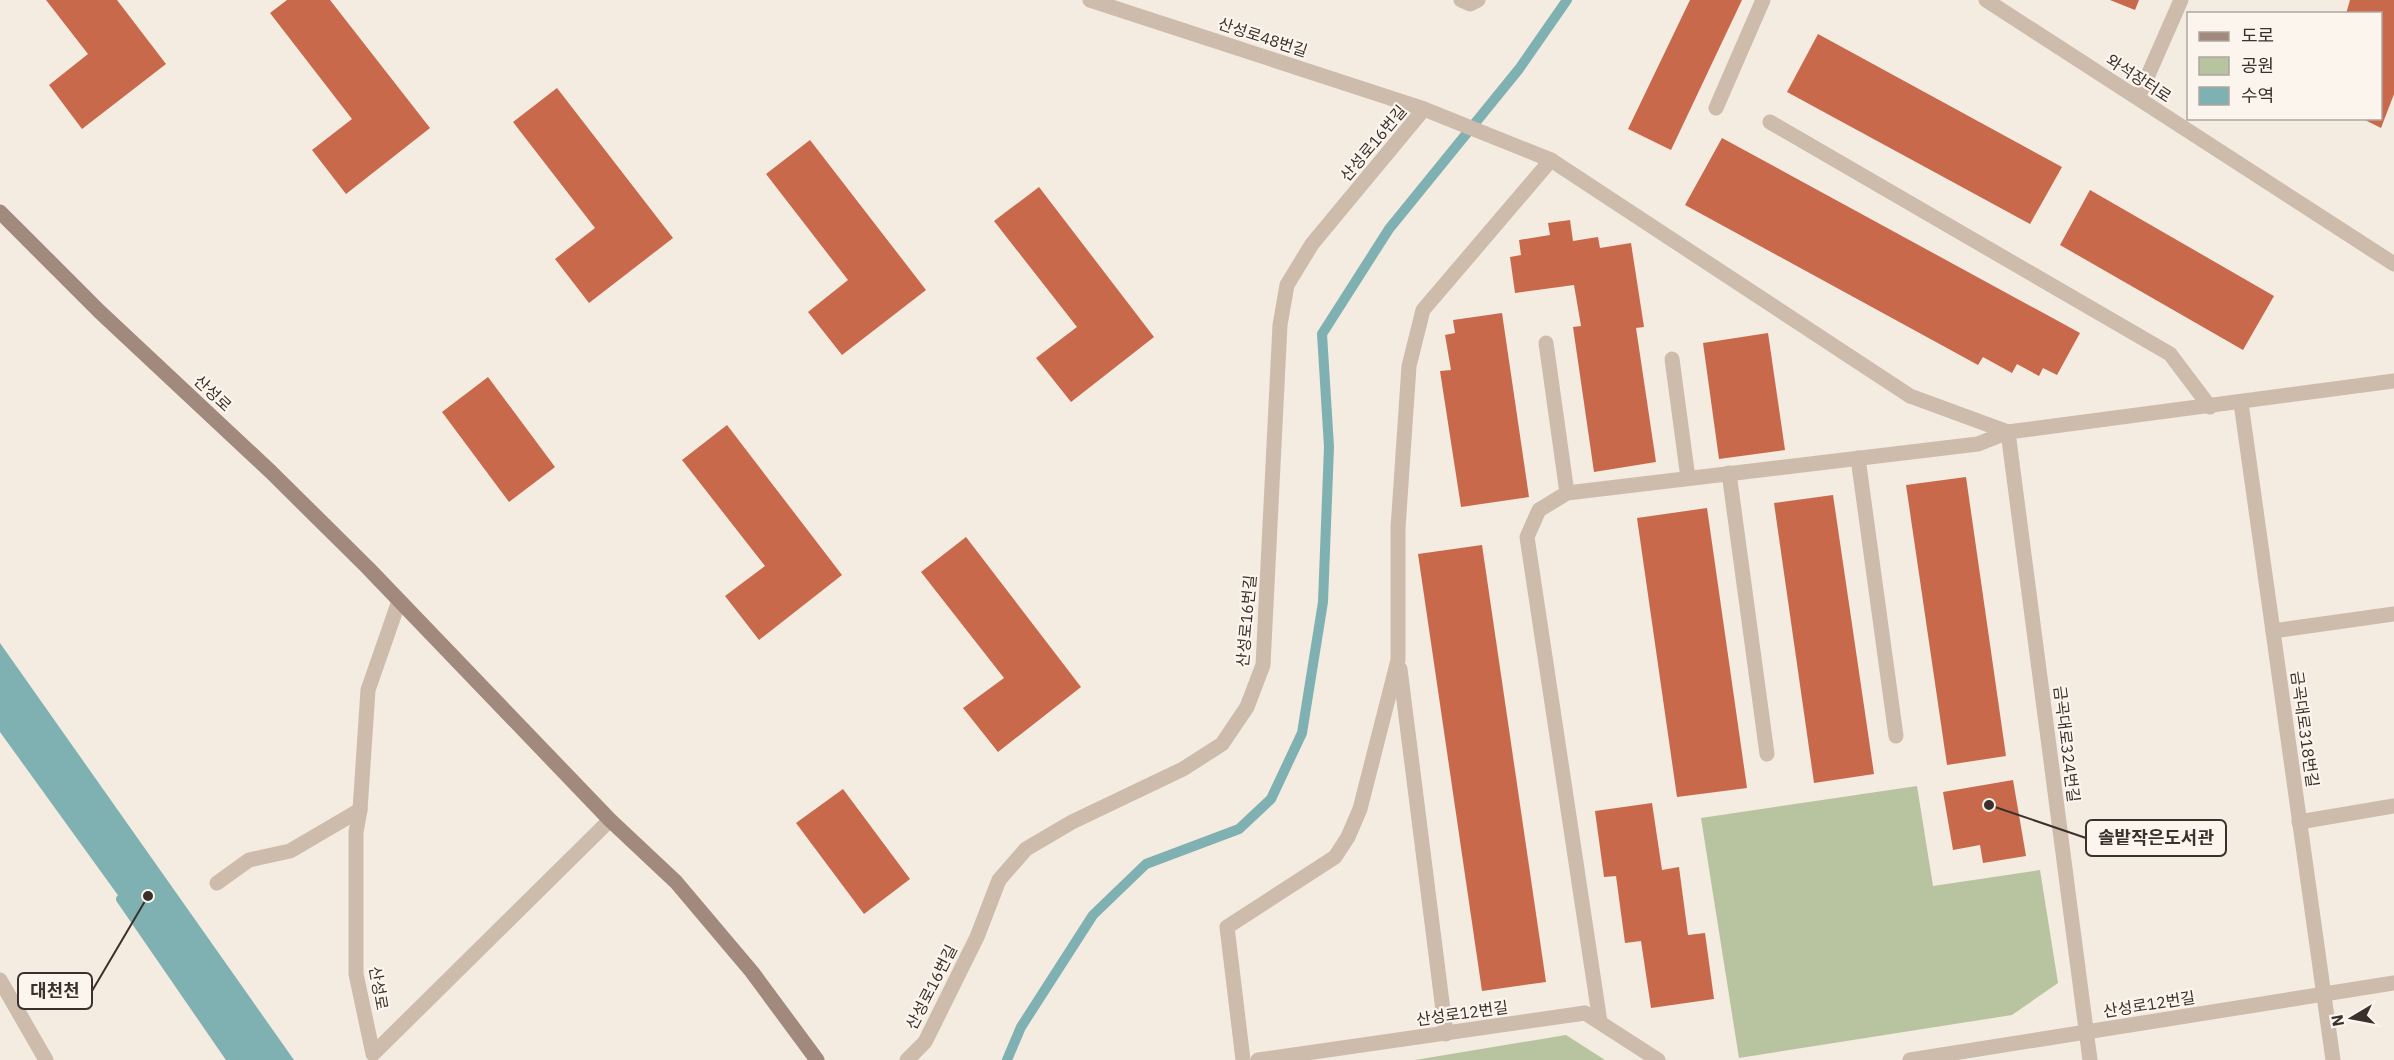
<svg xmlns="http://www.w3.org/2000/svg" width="2394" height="1060" font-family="'IBM Plex Sans','Noto Sans KR',sans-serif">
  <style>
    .green { fill: #b8c4a0 }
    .water { fill: #7fb0b2 }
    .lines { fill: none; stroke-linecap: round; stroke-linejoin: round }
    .stream { stroke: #7fb0b2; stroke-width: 10 }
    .building { fill: #c8694b }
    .service { stroke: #cdbbac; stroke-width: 15 }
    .minor { stroke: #cdbbac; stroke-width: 15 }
    .tertiary { stroke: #cdbbac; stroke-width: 15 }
    .secondary { stroke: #a18a7d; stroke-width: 15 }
    .labels { text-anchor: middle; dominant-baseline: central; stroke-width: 4.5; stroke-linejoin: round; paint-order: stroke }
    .street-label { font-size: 16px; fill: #3b302b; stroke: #fbf5ee }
    .leader { fill: none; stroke: #3b302b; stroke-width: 2 }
    .callout-dot { fill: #3b302b; stroke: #fbf5ee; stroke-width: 2 }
    .callout { fill: #fbf5ee; stroke: #3b302b; stroke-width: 2 }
    .callout-label { font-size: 18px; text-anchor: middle; font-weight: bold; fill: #3b302b }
  </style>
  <rect width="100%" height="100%" fill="#f4ebe1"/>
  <g class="green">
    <polygon points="1917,786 1933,886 2040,870 2058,983 2012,1015 1739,1058 1701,818"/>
    <polygon points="1566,1035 1605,1060 1415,1060"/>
  </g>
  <polygon class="water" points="0,643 294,1060 237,1060 0,732"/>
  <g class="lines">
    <g class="stream">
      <polyline points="121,899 232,1060"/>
      <polyline points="1007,1060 1021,1027 1093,915 1146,864 1239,829 1271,799 1302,733 1323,602 1329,447 1322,334 1389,229 1519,69 1567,0"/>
    </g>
  </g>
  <g class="building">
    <polygon points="46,0 117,0 166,64 82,129 49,85 88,54"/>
    <polygon points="287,0 330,0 430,128 346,194 312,150 352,119 270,13"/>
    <polygon points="1690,0 1742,0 1671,150 1628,129"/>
    <polygon points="2110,0 2139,0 2135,10"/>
    <polygon points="2350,0 2394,0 2394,94 2381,128 2361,118 2380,118 2380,14 2346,14"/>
    <polygon points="1818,34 2062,167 2030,224 1787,92"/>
    <polygon points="557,88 673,238 589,303 555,259 595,228 513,122"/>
    <polygon points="1722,138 2080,333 2057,375 2043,368 2039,376 2017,364 2012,373 1983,357 1978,365 1685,205"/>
    <polygon points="810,140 926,290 842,355 808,312 848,280 766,174"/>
    <polygon points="1039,187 1154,337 1071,402 1036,358 1077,327 994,221"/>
    <polygon points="2090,190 2274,296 2243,350 2060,245"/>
    <polygon points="1570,220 1573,241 1598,237 1600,248 1631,243 1644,327 1636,328 1656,462 1594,472 1573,327 1581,326 1574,285 1515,293 1510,257 1521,255 1519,240 1550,235 1548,223"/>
    <polygon points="1502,313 1529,497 1461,507 1440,371 1451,370 1445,335 1455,333 1453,320"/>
    <polygon points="1768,333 1785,450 1719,459 1703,343"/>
    <polygon points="488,377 555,467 509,502 442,412"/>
    <polygon points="727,425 842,575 759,640 725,596 765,566 682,460"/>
    <polygon points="1966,477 2006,756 1947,765 1906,485"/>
    <polygon points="1833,495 1874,774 1814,783 1774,503"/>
    <polygon points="1707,508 1747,788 1677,797 1637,518"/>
    <polygon points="966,537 1081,687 998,752 963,708 1004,678 921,572"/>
    <polygon points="1482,545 1546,982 1482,991 1418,554"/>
    <polygon points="2013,780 2026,856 1983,863 1980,845 1953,850 1943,792"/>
    <polygon points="843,789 910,879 864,914 796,823"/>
    <polygon points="1652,803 1662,870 1679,867 1688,935 1705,933 1714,999 1651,1008 1641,941 1625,943 1616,876 1604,877 1595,811"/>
  </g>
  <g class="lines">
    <g class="service">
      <polyline points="1461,0 1470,4 1478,0"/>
      <polyline points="1716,108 1763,0"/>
      <polyline points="1770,122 2170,354 2210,407"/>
      <polyline points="1546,343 1567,493"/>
      <polyline points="1672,359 1688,478"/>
      <polyline points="1858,458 1896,736"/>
      <polyline points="1729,473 1767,754"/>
      <polyline points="399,601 368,690 360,810 356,832 356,974 373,1054 610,820"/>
      <polyline points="217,883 249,860 290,851 360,810"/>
      <polyline points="1600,1022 1527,537 1539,510 1567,493 1978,444 2008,432"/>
    </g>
    <g class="minor">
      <polyline points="1090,0 1424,109 1551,160"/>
      <polyline points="2138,98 2181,0"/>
      <polyline points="2241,403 2333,1060"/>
      <polyline points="2008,432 2090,1060"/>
      <polyline points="2273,631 2394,614"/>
      <polyline points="1400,669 1446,1034"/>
      <polyline points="2299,822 2394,806"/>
      <polyline points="0,980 46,1060"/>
      <polyline points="907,1060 925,1042 977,937 999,880 1026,849 1072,822 1183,769 1222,744 1247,707 1263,665 1280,325 1287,285 1312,244 1424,109"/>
      <polyline points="1243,1060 1227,927 1335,857 1348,837 1360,809 1398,660 1398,528 1409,366 1423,310 1551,160 1910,396 2008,432 2394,381"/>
      <polyline points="1258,1060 1585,1013 1658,1060"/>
      <polyline points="1910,1060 2394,983"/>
    </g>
    <polyline class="tertiary" points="1986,0 2394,264"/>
    <polyline class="secondary" points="0,212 100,312 271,472 368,568 610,820 676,882 752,972 817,1060"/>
  </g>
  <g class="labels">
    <g class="street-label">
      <text transform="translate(1263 37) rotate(18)">산성로48번길</text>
      <text transform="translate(2139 78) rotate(33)">와석장터로</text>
      <text transform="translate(1373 143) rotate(-50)">산성로16번길</text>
      <text transform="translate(213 393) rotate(43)">산성로</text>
      <text transform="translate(1246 621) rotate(-85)">산성로16번길</text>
      <text transform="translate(2305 729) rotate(82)">금곡대로318번길</text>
      <text transform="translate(2067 744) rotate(83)">금곡대로324번길</text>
      <text transform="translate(931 987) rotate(-63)">산성로16번길</text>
      <text transform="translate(379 988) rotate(80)">산성로</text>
      <text transform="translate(2149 1004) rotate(-9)">산성로12번길</text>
      <text transform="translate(1462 1013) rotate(-8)">산성로12번길</text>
    </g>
  </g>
  <path class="leader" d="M1989 805L2086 838M148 896L92 991"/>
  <g class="callout-dot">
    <circle cx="1989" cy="805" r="6"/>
    <circle cx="148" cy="896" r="6"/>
  </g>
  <g class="callout">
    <rect x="2086" y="820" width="140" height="36" rx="6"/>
    <rect x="18" y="973" width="74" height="36" rx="6"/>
  </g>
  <g class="callout-label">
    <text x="2156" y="844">솔밭작은도서관</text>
    <text x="55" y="997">대천천</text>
  </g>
  <rect x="2187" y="12" width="195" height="108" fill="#fbf5ee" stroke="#aea6a0" stroke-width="1.5"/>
  <rect x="2199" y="32" width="30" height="9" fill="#a18a7d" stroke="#aea6a0" stroke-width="1.5"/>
  <text x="2241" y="42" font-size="18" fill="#3b302b">도로</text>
  <rect x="2199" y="57" width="30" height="18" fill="#b8c4a0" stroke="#aea6a0" stroke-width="1.5"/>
  <text x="2241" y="72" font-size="18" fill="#3b302b">공원</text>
  <rect x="2199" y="87" width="30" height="18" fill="#7fb0b2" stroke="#aea6a0" stroke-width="1.5"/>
  <text x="2241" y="102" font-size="18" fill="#3b302b">수역</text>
  <g transform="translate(2352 1018) rotate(260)" stroke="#fbf5ee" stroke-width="4.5" paint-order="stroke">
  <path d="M0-4.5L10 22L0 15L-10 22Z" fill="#3b302b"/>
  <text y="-9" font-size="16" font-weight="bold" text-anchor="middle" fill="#3b302b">N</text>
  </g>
</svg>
